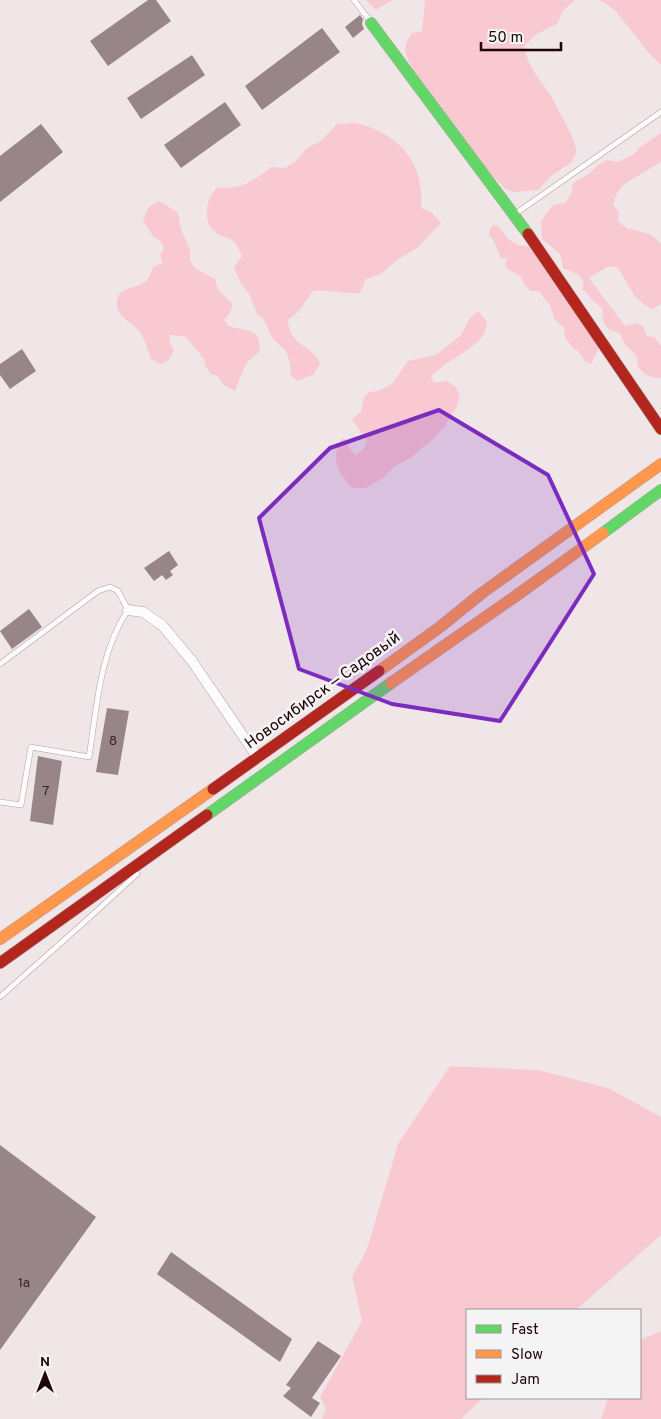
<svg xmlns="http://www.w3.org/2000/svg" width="661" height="1419" font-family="Overpass,sans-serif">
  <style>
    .green { fill: #f8c9d0 }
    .building { fill: #978589 }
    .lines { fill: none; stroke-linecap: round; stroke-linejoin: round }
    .lane-casing { stroke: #b2a0a3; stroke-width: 6 }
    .street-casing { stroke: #b2a0a3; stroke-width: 11 }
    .fast-casing { stroke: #b2a0a3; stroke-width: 12 }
    .slow-casing { stroke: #b2a0a3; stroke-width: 12 }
    .jam-casing { stroke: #b2a0a3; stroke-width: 12 }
    .lane { stroke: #fdfbfc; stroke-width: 5 }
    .street { stroke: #fdfbfc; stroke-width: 10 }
    .fast { stroke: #63d668; stroke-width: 11 }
    .slow { stroke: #ff974d; stroke-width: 11 }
    .jam { stroke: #b3261e; stroke-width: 11 }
    .marked { fill: #7b2cbf; fill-opacity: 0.2; stroke: #7b2cbf; stroke-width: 4; stroke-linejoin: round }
    .labels { text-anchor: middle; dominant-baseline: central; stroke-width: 5; stroke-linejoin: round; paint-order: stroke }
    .number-label { font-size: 14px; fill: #3c2429 }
    .street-label { font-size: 16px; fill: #1e0309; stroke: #f4f4f4 }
  </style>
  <rect width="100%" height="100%" fill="#f0e6e8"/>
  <g class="green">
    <polygon points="366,0 392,0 376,10"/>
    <path d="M425 0H575L563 11 557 24 535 35 524 46 528 60 536 75 551 96 571 134 577 151 571 163 551 176 538 190 514 192 505 189 485 167 413 69C404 52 402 49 412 33L422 31Z"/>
    <polygon points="600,0 661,0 661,65 648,52 615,10"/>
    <path d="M356 123C399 133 425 163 421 208L432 213 441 223 417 248 397 260 381 274 366 279 360 293C344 294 329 290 313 291L298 312 288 320C290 347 309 342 320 363L314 374 297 381 291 376 290 363 286 351 273 339 264 320 257 314 249 294 240 282 234 267 242 256C239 251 237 245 234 242 229 237 221 237 216 233 201 221 206 198 218 187 238 192 257 179 271 167L285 168 297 160 307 148 321 141 337 124Z"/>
    <path d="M661 133V162L624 184 617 193 613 204 619 213 618 221 626 228 650 234 661 243V304L653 309C632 301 629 283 617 267H607L589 278 625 326 636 323 643 326 647 336 654 337 661 346V378H654L645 374 638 367 637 356 624 343 620 333 610 330 604 324 602 308C594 303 589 295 582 289L584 282 579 275 563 268 560 254 542 239 541 221 553 205 565 203 571 195 573 183 590 173 598 165 607 160 617 162 633 155 639 148Z"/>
    <path d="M160 201 178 213 181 229 190 250V261L196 269 215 279 218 290 233 304 230 313 224 320 228 326C245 331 263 328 259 352 243 363 242 374 235 391L224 385 217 375H212L205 366 204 359 186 337 170 335 169 342 174 350 169 360 161 364 151 359C148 350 145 341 141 334 133 321 115 318 117 301 120 280 147 296 153 267L163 263 160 255 164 248 160 241 153 236 143 221C146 210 149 204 160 201Z"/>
    <path d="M493 225 498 226C508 238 510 245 528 246L599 340 597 352 591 364 585 361 579 352 572 347 565 337 564 328 555 320 550 305 543 297 540 291H531L525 285 520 276 506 268 505 261 508 259 501 258 493 240 489 236V231Z"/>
    <path d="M478 311 487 322C486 327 485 333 482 337 468 353 446 361 431 376L434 383 447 381 456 387 460 397 456 408 444 427 433 439 410 458 395 466 384 477 366 488H352C337 471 330 459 342 438L347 440 349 447 355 455 358 454 365 447 367 440 352 420 361 411 364 397 369 392 378 391 392 384 408 361 436 355 461 335 470 318Z"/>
    <polygon points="450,1066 538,1070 608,1088 661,1117 661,1235 576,1310 467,1310 467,1398 483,1398 461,1419 322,1419 326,1409 320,1397 362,1321 352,1277 367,1249 398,1144"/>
    <polygon points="661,1331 661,1419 601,1419 608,1398 640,1398 640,1340"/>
  </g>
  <g class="building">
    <polygon points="148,0 156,0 171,21 108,66 90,41"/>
    <polygon points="360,15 363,19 362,24 364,29 353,38 345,27"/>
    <polygon points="322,28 340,52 262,110 245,86"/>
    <polygon points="192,55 205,75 141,119 127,98"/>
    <polygon points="225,102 241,125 181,168 164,145"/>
    <polygon points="41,124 63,152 0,202 0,156"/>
    <polygon points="22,349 36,371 10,389 0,375 0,364"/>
    <polygon points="169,551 178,565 170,571 173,575 166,580 162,575 154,581 144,568"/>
    <polygon points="29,609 42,627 12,649 0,631"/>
    <polygon points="107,708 129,711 118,775 96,772"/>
    <polygon points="38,756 62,761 53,825 30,821"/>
    <polygon points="0,1145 96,1217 0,1350"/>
    <polygon points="171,1252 292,1339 280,1362 157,1274"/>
    <polygon points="318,1341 341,1356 312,1398 320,1403 311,1417 283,1396 291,1388 286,1385"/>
  </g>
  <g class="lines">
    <defs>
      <g id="lane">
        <polyline points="354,0 370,21"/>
        <polyline points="515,214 661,112"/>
        <path d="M0 664 98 591 110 587 118 591 128 610C99 653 97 708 89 757L31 747 21 805 0 802"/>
        <polyline points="0,997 90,917 137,874"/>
      </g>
      <polyline id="street" points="128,610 143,612 162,625 192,661 258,758"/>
      <g id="fast">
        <polyline points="371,23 528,234"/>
        <polyline points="603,533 661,490"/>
        <polyline points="207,815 391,683"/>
      </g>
      <g id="slow">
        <polyline points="379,671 440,627 482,593 661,464"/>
        <polyline points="391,683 520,593 603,533"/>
        <polyline points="0,939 213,789"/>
      </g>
      <g id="jam">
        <polyline points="528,234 661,429"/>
        <polyline points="213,789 379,671"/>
        <polyline points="0,963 207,815"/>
      </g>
    </defs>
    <use href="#lane" class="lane-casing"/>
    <use href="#street" class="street-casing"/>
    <use href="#fast" class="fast-casing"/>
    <use href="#slow" class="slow-casing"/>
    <use href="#jam" class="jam-casing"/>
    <use href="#lane" class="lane"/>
    <use href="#street" class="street"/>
    <use href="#fast" class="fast"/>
    <use href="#slow" class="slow"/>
    <use href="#jam" class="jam"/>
  </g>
  <path class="marked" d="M439 410 548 475 594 574 500 721 392 704 299 669 259 518 330 448Z"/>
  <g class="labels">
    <g class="number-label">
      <text x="113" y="741">8</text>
      <text x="46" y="791">7</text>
      <text x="24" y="1283">1а</text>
    </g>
    <g class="street-label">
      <text transform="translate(323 691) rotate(-36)">Новосибирск — Садовый</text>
    </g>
  </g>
  <rect x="466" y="1309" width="175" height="90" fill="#f4f4f4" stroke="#9e9496"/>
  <rect x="476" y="1325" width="25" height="8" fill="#63d668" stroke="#9e9496"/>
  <text x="511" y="1334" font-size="15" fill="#1e0309">Fast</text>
  <rect x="476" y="1350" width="25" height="8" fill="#ff974d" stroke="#9e9496"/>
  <text x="511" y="1359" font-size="15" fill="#1e0309">Slow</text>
  <rect x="476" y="1375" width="25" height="8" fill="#b3261e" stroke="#9e9496"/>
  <text x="511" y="1384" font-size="15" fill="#1e0309">Jam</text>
  <g transform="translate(45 1374)" stroke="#f4f4f4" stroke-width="4" paint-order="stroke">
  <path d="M0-4L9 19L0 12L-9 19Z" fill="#1e0309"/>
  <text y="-8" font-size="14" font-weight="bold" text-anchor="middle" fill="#1e0309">N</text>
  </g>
  <path d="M481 42v8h80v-8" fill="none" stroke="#1e0309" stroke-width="2.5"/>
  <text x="488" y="42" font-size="15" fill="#1e0309" stroke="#f4f4f4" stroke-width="4" paint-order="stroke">50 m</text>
</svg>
